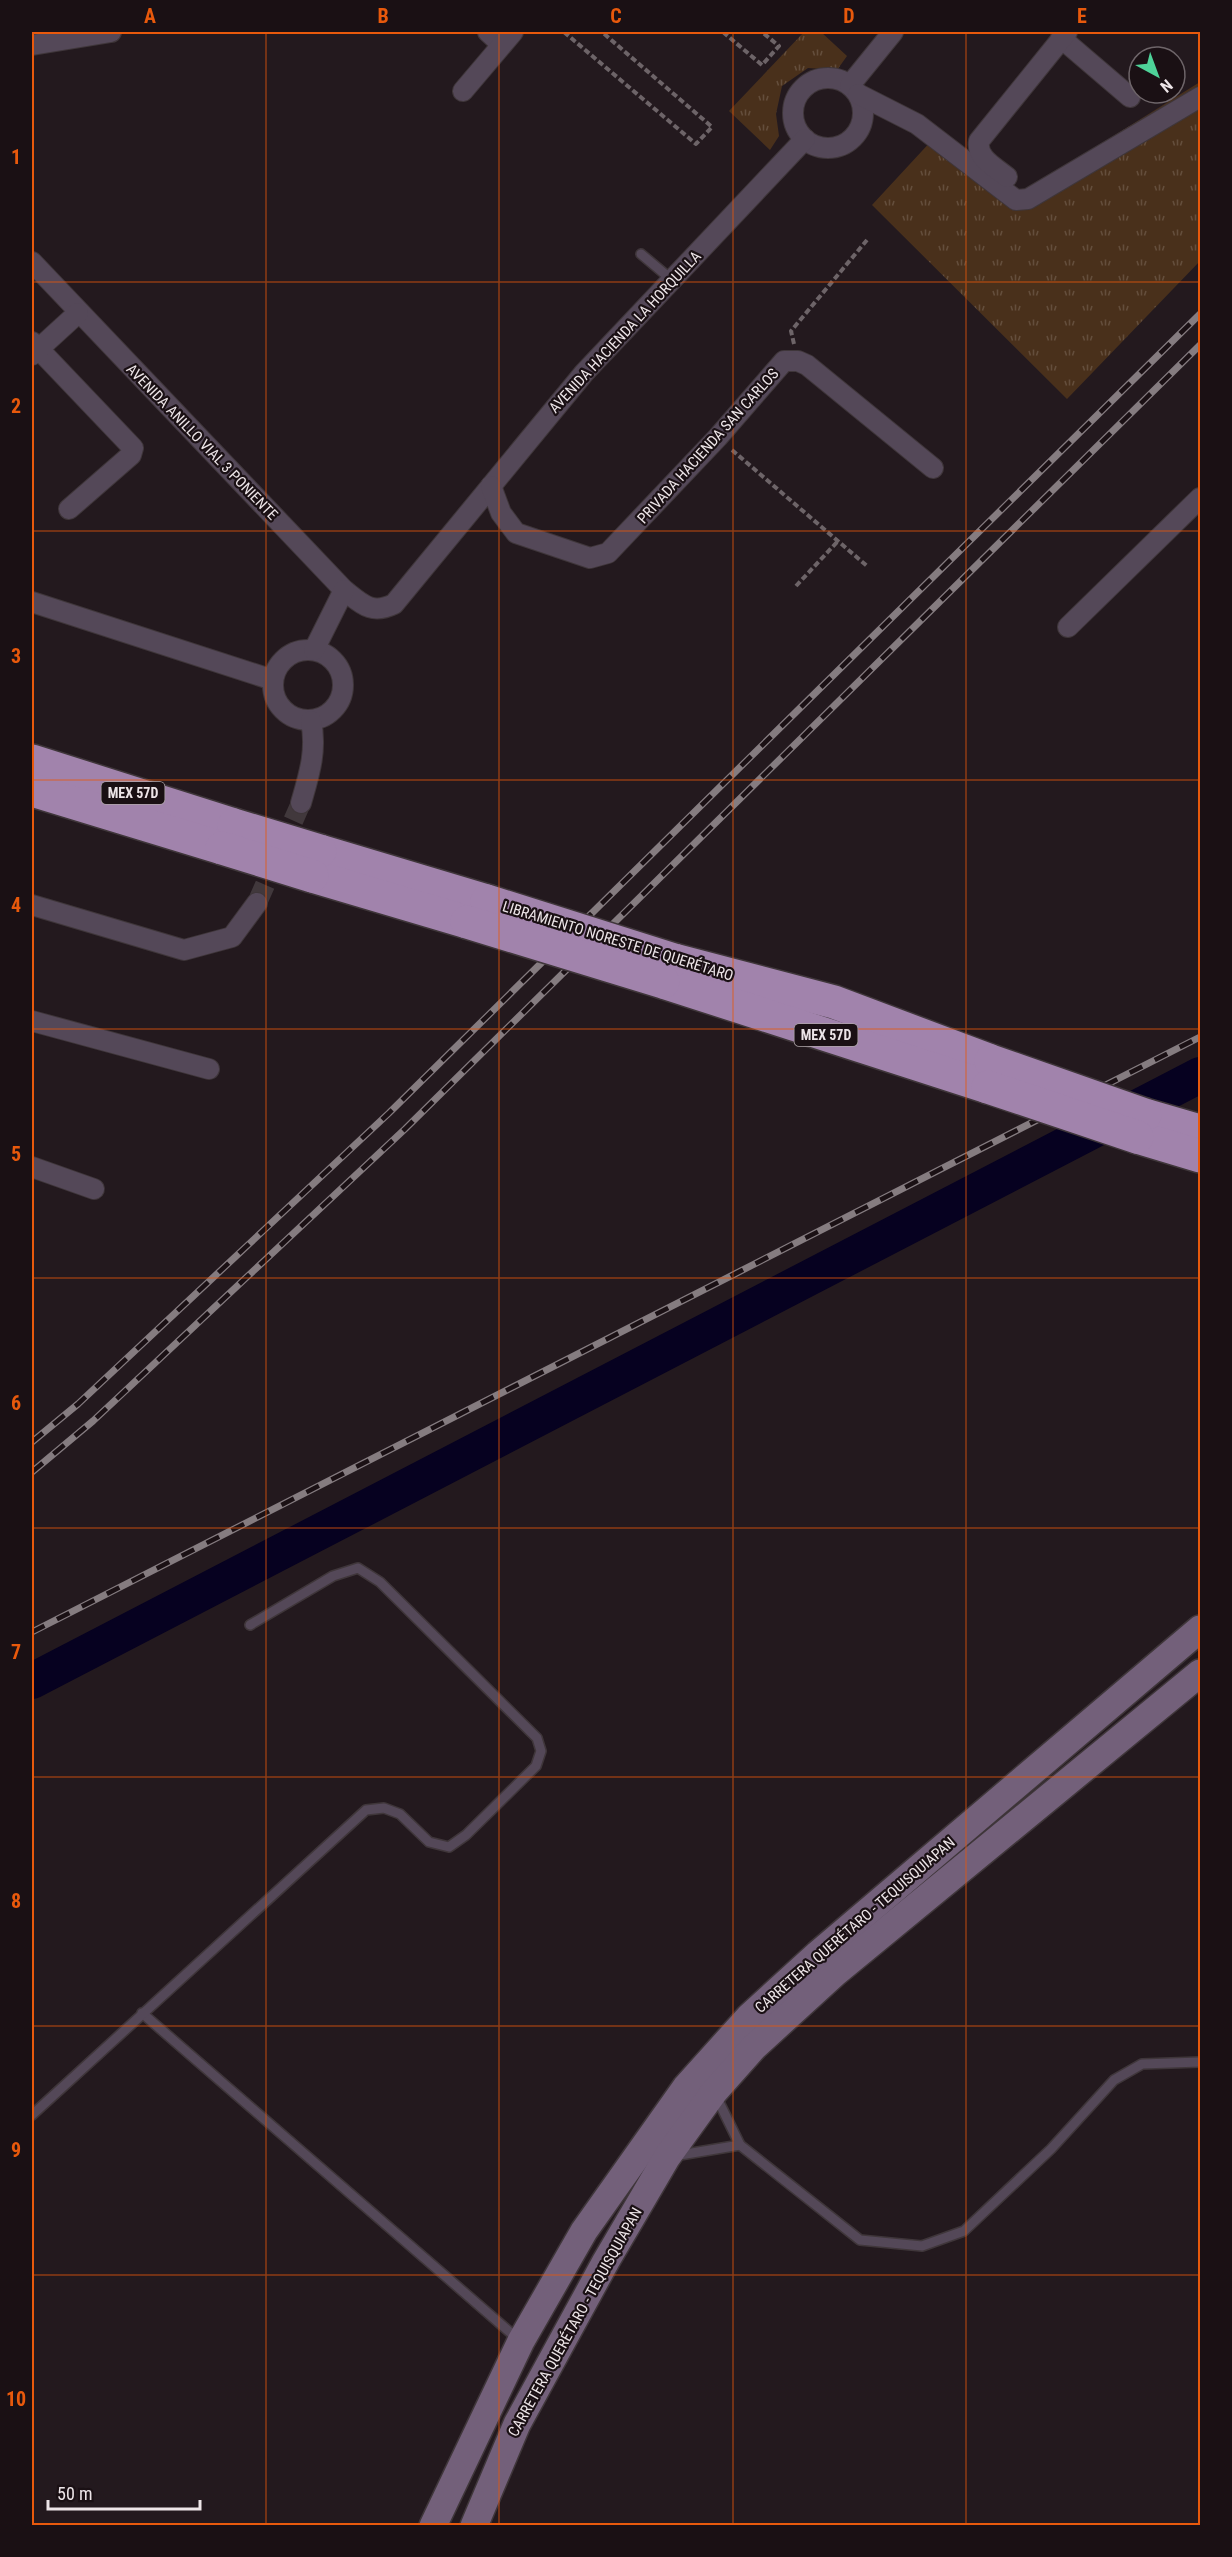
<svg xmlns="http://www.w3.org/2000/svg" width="1232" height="2557" font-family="'Roboto Condensed',sans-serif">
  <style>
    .grass { fill: url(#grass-tufts) }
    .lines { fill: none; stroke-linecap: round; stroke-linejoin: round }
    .river { stroke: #060120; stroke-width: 36 }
    .street-tunnel { stroke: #41383c; stroke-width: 20; stroke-dasharray: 20 10; stroke-linecap: butt }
    .lane-casing { stroke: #3f363a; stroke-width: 12 }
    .street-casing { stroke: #3f363a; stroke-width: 22 }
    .secondary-casing { stroke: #3f363a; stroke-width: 30 }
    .highway-casing { stroke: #3f363a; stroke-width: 36 }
    .path { stroke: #6d6468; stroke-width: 4; stroke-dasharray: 6 3; stroke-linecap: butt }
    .lane { stroke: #544858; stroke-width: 9 }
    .street { stroke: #544858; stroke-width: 20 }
    .secondary { stroke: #73607a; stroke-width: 27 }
    .highway { stroke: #a183ac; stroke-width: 33 }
    .rail-casing { stroke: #857c80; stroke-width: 7 }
    .rail { stroke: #1a1014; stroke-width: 4.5; stroke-dasharray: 14; stroke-linecap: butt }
    .highway-bridge-casing { stroke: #3f363a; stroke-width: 36; stroke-linecap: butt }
    .highway-bridge { stroke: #a183ac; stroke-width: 33 }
    .grid { fill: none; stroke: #e8590c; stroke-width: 1.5; stroke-opacity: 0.55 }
    .labels { text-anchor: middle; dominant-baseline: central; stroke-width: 4.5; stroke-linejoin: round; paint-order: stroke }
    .shield { fill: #1a1014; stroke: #aea5a8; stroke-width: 1.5 }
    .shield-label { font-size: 14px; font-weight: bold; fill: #ede5e8 }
    .street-label { font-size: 15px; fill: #ede5e8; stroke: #1a1014 }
    .neatline { fill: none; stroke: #e8590c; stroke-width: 2 }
    .grid-label { font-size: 20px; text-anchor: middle; font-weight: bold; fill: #e8590c }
  </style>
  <defs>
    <pattern id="grass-tufts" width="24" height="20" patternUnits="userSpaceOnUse" patternTransform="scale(1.5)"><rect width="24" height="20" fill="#49301b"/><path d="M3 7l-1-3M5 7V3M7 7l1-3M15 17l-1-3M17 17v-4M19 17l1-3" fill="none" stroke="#644e3c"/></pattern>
  </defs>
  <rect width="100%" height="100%" fill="#23191e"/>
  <g class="grass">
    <polygon points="804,32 821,32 847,56 837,70 808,68 782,86 776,114 779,136 770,150 729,111"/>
    <polygon points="1200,82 1200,261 1067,399 872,205 934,138 1009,201"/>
  </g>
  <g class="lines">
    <polyline class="river" points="32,1681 1200,1075"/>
    <polyline class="street-tunnel" points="257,903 301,803"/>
    <defs>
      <g id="lane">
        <polyline points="641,254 672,280"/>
        <polyline points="142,2013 519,2340"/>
        <polyline points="716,2096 740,2145 860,2240 922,2246 964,2231 1051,2149 1114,2080 1142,2064 1200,2062"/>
        <polyline points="32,2115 366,1810 384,1808 400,1814 429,1842 449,1847 466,1835 536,1766 541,1751 537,1738 380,1582 358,1568 333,1576 250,1625"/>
        <polyline points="674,2156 740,2145"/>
      </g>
      <g id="street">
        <polyline points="488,32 501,44"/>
        <polyline points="1061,38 1130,97"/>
        <polyline points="32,45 111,32"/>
        <circle cx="828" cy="113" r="35"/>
        <polyline points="850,85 893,32"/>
        <polyline points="463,91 513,32"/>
        <polyline points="858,94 917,124 1016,200 1028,199 1200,97"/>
        <path d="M1007 177C995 167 976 158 979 141L1067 32"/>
        <path d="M32 262 344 590C362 604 371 615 394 604L584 373 805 139"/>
        <polyline points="32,342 133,448 131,455 69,509"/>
        <polyline points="32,355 78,313"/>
        <polyline points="491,486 501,513 516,533 590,558 608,553 718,437 784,361 798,361 807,365 933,468"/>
        <polyline points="32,602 273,680"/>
        <polyline points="1068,627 1200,498"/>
        <circle cx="308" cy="685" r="35"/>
        <polyline points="314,650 344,590"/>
        <path d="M301 803C309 775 317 751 311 721"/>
        <polyline points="32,905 184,950 232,937 257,903"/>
        <polyline points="32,1021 209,1069"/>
        <polyline points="32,1167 94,1189"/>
      </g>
      <g id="secondary">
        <polyline points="433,2526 521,2341 584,2231 686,2087 749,2017 818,1954 1200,1629"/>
        <polyline points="474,2526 517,2424 606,2261 667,2157 714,2092 754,2047 835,1973 1200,1673"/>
      </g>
      <g id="highway">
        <polyline points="32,761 234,825"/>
        <polyline points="32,790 222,848"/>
        <polyline points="320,851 487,901"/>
        <polyline points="312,876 467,922"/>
        <polyline points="674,960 834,1002 991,1061"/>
        <polyline points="663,982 988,1087"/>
        <polyline points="1145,1115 1200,1131"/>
        <polyline points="1137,1137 1200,1156"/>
      </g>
    </defs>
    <use href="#lane" class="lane-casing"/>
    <use href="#street" class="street-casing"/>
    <use href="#secondary" class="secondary-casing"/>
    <use href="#highway" class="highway-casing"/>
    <g class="path">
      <polyline points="564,32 696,144 712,127 602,32"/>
      <polyline points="723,32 762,65 779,46 762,32"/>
      <polyline points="794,344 791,331 867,240"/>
      <polyline points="732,450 867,566"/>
      <polyline points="796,586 838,541"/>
    </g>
    <use href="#lane" class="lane"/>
    <use href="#street" class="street"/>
    <use href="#secondary" class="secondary"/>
    <use href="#highway" class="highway"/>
    <defs>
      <g id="rail">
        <polyline points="32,1442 78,1404 389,1113 1200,314"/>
        <polyline points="32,1472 93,1421 405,1129 1200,345"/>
        <polyline points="32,1632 1200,1037"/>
      </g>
    </defs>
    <use href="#rail" class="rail-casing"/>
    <use href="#rail" class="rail"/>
    <defs>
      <g id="highway-bridge">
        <polyline points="234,825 320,851"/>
        <polyline points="222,848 312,876"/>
        <polyline points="487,901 674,960"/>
        <polyline points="467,922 663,982"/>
        <polyline points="991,1061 1145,1115"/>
        <polyline points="988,1087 1137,1137"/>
      </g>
    </defs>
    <use href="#highway-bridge" class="highway-bridge-casing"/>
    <use href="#highway-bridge" class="highway-bridge"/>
  </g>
  <path class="grid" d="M266 32V2526M499 32V2526M733 32V2526M966 32V2526M32 282H1200M32 531H1200M32 780H1200M32 1029H1200M32 1278H1200M32 1528H1200M32 1777H1200M32 2026H1200M32 2275H1200"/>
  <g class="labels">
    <g class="shield">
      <rect x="101.5" y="782" width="63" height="22" rx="4.5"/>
      <rect x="794.5" y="1024" width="63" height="22" rx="4.5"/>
    </g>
    <g class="shield-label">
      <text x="133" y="793">MEX 57D</text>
      <text x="826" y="1035">MEX 57D</text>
    </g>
    <g class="street-label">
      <text transform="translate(625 332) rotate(-47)">AVENIDA HACIENDA LA HORQUILLA</text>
      <text transform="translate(202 442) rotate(46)">AVENIDA ANILLO VIAL 3 PONIENTE</text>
      <text transform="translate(708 446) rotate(-48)">PRIVADA HACIENDA SAN CARLOS</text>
      <text transform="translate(618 941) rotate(17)">LIBRAMIENTO NORESTE DE QUERÉTARO</text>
      <text transform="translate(855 1925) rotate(-41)">CARRETERA QUERÉTARO - TEQUISQUIAPAN</text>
      <text transform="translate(575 2322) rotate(-61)">CARRETERA QUERÉTARO - TEQUISQUIAPAN</text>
    </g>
  </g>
  <rect width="1232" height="2557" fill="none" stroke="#1a1014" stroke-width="66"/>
  <g transform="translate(1157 75) rotate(139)"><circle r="28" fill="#1a1014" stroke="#6e6569" stroke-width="1.5"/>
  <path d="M0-4.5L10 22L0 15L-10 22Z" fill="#4ed399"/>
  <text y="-9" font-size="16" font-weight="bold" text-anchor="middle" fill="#ede5e8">N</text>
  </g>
  <path d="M48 2500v9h152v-9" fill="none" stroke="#ede5e8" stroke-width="3"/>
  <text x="57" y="2500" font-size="18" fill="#ede5e8" stroke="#1a1014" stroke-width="4.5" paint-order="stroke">50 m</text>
  <rect x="33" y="33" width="1166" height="2491" class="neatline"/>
  <g class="grid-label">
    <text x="150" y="23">A</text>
    <text x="383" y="23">B</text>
    <text x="616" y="23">C</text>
    <text x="849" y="23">D</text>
    <text x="1082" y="23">E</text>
    <text x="16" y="164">1</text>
    <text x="16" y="413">2</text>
    <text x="16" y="663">3</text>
    <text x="16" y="912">4</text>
    <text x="16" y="1161">5</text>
    <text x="16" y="1410">6</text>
    <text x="16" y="1659">7</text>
    <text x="16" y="1908">8</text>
    <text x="16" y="2157">9</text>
    <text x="16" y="2406">10</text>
  </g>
</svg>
